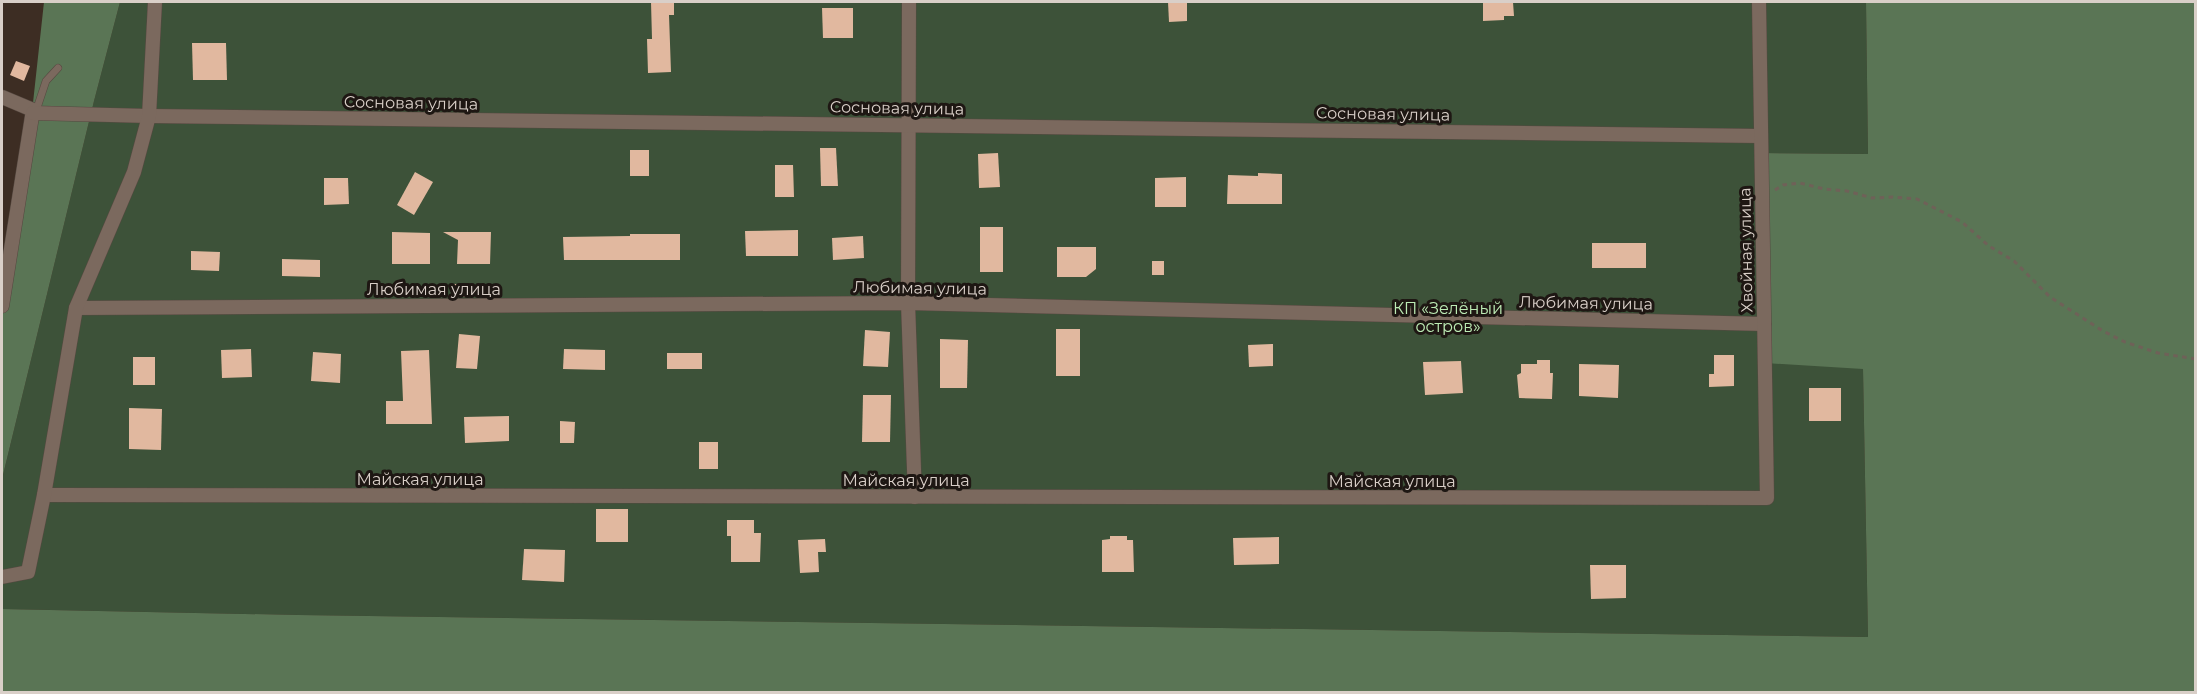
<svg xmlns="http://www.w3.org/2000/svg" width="2197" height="694" font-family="Montserrat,sans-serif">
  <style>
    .green { fill: #3d5239 }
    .forest { fill: #5a7555 }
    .building { fill: #e1b89f }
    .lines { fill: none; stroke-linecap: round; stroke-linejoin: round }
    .service-casing { stroke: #564941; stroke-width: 8 }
    .minor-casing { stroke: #564941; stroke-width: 15 }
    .path { stroke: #6f6158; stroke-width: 3; stroke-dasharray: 4.5 4.5; stroke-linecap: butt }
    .service { stroke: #7b695e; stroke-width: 7 }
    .minor { stroke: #7b695e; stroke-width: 14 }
    .labels { text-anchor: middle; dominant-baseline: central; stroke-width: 6; stroke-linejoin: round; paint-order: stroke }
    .street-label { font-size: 16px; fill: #d9cfc8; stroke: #1e1713 }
    .park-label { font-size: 16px; fill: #bdecb5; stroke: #1e1713 }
  </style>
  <rect width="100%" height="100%" fill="#3d2d23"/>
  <polygon class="green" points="120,2 1866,2 1868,154 1761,153 1863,369 1868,637 299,615 2,609 2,479 94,101"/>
  <g class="forest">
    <polygon points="44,2 120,2 94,101 2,479 2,305 31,121"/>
    <polygon points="1866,2 2195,2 2195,692 2,692 2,609 299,615 1868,637 1863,369 1765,363 1761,153 1868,154"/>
  </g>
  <g class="building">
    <polygon points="651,2 674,2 674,15 669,15 671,72 648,73 647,39 652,39"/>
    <polygon points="1168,2 1187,2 1187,21 1169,22"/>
    <polygon points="1483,2 1513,2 1514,16 1504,16 1504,20 1483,21"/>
    <polygon points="822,8 853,8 853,38 823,38"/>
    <polygon points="192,43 226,43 227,80 193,80"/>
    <polygon points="16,61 30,66 24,81 10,75"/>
    <polygon points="820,148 836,148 838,186 821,186"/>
    <rect x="630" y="150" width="19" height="26"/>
    <polygon points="998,153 1000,187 979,188 978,154"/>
    <polygon points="775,165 793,165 794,197 775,197"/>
    <polygon points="415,172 433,182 414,215 397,205"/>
    <polygon points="1258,173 1282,174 1282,204 1227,204 1228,175 1258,176"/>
    <polygon points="1186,177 1186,207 1155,207 1155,178"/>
    <polygon points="324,178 348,178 349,204 324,205"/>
    <rect x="980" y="227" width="23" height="45"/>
    <polygon points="798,230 798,256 746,256 745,231"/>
    <polygon points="392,232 430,233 430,264 392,264"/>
    <polygon points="443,232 491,232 490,264 457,264 458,240"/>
    <polygon points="630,234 680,234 680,260 564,260 563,237 630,236"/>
    <polygon points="863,236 864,258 833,260 832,238"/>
    <rect x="1592" y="243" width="54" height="25"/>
    <polygon points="1057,247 1096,247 1096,269 1086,277 1057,277"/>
    <polygon points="191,251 220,252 219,271 191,270"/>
    <polygon points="282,259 320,260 320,277 282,276"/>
    <rect x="1152" y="261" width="12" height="14"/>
    <polygon points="454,284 468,284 468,297 453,297"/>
    <rect x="1056" y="329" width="24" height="47"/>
    <polygon points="865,330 890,332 888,367 863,366"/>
    <polygon points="459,334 480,336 477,369 456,368"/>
    <polygon points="940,339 968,340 967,388 940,388"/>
    <polygon points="1273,344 1273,366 1249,367 1248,345"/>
    <polygon points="251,349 252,377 222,378 221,350"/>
    <polygon points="564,349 605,350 605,370 563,369"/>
    <polygon points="429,350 432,424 386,424 386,401 403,401 401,351"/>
    <polygon points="313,352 341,354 340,383 311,381"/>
    <rect x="667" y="353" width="35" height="16"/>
    <polygon points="1714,355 1734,355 1734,386 1709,387 1709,374 1714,374"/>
    <rect x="133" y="357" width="22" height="28"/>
    <polygon points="1537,360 1550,360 1550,373 1553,373 1552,399 1519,398 1517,375 1521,373 1521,364 1537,364"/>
    <polygon points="1461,361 1463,393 1425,395 1423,362"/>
    <polygon points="1579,364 1619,365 1618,398 1579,396"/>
    <rect x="1809" y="388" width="32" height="33"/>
    <polygon points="863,395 891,395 890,442 862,442"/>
    <polygon points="129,408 162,409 161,450 129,449"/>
    <polygon points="509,416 509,441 465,443 464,417"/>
    <polygon points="560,421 575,422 574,443 560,443"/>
    <rect x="699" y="442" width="19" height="27"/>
    <rect x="596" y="509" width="32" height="33"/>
    <polygon points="727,520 754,520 754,533 761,533 760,562 731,562 731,536 727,536"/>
    <polygon points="1110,536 1127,536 1127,540 1133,540 1134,572 1102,572 1102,540 1110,539"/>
    <polygon points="1279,537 1279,564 1234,565 1233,538"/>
    <polygon points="825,539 826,552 818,552 819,572 800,573 798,540"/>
    <polygon points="524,549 565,550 564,582 522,580"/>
    <polygon points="1590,565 1626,565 1626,598 1591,599"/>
  </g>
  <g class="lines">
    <defs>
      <polyline id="service" points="35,114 46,81 58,68"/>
      <g id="minor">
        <polyline points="909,2 908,303 915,497"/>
        <polyline points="2,97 33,110 2,306"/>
        <polyline points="33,113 149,116 1760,136"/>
        <polyline points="76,308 908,303 1764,324"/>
        <polyline points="44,495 1767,498 1759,2"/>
        <polyline points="2,577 28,572 44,495 76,308 134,172 149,116 155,2"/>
      </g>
    </defs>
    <use href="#service" class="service-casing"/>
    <use href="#minor" class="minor-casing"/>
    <polyline class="path" points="1775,190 1783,185 1800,183 1824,189 1847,191 1872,198 1893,197 1917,199 1962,222 1989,246 2014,261 2050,297 2103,331 2125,342 2158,353 2196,359"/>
    <use href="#service" class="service"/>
    <use href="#minor" class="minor"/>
  </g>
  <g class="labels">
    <g class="street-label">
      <text transform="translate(411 103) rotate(1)">Сосновая улица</text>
      <text transform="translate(897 108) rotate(1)">Сосновая улица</text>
      <text transform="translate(1383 114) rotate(1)">Сосновая улица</text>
      <text transform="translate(1746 250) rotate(-91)">Хвойная улица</text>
      <text transform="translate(920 288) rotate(1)">Любимая улица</text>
      <text x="434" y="289">Любимая улица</text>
      <text transform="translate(1586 303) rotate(1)">Любимая улица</text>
      <text x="420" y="479">Майская улица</text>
      <text x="906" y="480">Майская улица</text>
      <text x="1392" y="481">Майская улица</text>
    </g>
    <g class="park-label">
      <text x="1448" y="308">КП «Зелёный<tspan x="1448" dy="18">остров»</tspan></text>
    </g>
  </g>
  <rect width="2197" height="694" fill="none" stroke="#d9cfc8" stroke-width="6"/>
</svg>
